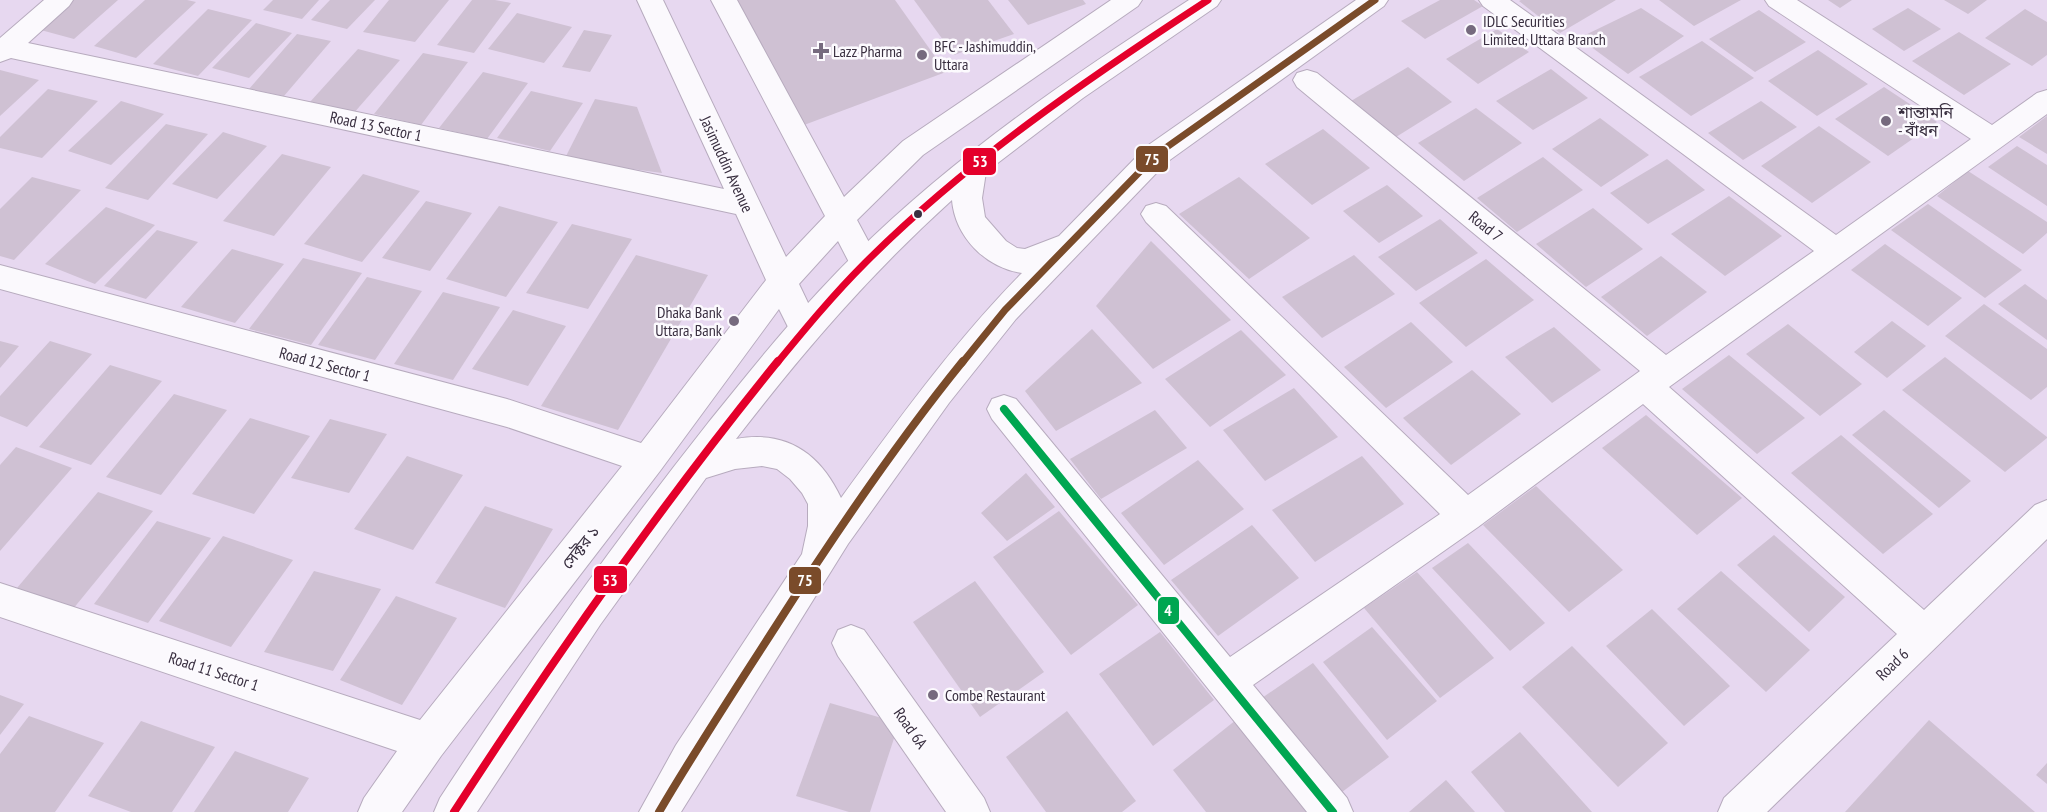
<svg xmlns="http://www.w3.org/2000/svg" width="2047" height="812" font-family="'PT Sans Narrow','Noto Sans Bengali',sans-serif">
  <style>
    .building { fill: #cfc1d3 }
    .lines { fill: none; stroke-linecap: round; stroke-linejoin: round }
    .minor-casing { stroke: #b7abbe; stroke-width: 2 }
    .highway-casing { stroke: #b7abbe; stroke-width: 2 }
    .minor { fill: #fbf9fd; fill-rule: evenodd }
    .highway { fill: #fbf9fd; fill-rule: evenodd }
    .bus-1-casing { stroke: #fcfafe; stroke-width: 13 }
    .bus-2-far1-casing { stroke: #fcfafe; stroke-width: 10 }
    .bus-2-casing { stroke: #fcfafe; stroke-width: 13 }
    .bus-3-far1-casing { stroke: #fcfafe; stroke-width: 10 }
    .bus-3-casing { stroke: #fcfafe; stroke-width: 13 }
    .bus-1 { stroke: #00a651; stroke-width: 8 }
    .bus-2-far1 { stroke: #e4002b; stroke-width: 7 }
    .bus-2 { stroke: #e4002b; stroke-width: 8 }
    .bus-3-far1 { stroke: #7a4b2a; stroke-width: 7 }
    .bus-3 { stroke: #7a4b2a; stroke-width: 8 }
    .poi-dot { fill: #766a7e; stroke: #fcfafe; stroke-width: 2 }
    .bus-dot { fill: #392f40; stroke: #fcfafe; stroke-width: 2 }
    .labels { text-anchor: middle; dominant-baseline: central; stroke-width: 5; stroke-linejoin: round; paint-order: stroke }
    .poi-label { font-size: 16px; fill: #392f40; stroke: #fcfafe; text-anchor: start }
    .street-label { font-size: 16px; fill: #392f40; stroke: #fcfafe }
    .line-badge { stroke: #fcfafe; stroke-width: 2 }
    .badge-label { font-size: 16px; text-anchor: middle; font-weight: bold; fill: #fff }
  </style>
  <rect width="100%" height="100%" fill="#e7d8f0"/>
  <g class="building">
    <polygon points="70,0 118,0 74,39 37,29"/>
    <polygon points="145,0 187,0 196,2 136,58 94,46"/>
    <polygon points="273,0 319,0 302,19 263,10"/>
    <polygon points="330,0 375,0 347,29 311,20"/>
    <polygon points="389,0 449,0 415,42 363,32"/>
    <polygon points="472,0 495,0 511,3 474,53 437,45"/>
    <polygon points="730,0 895,0 946,72 804,125"/>
    <polygon points="914,0 988,0 1014,34 954,55"/>
    <polygon points="1008,0 1083,0 1086,4 1028,25"/>
    <polygon points="1440,0 1474,0 1483,6 1425,39 1401,21"/>
    <polygon points="1521,0 1616,0 1560,33 1519,1"/>
    <polygon points="1659,0 1741,0 1694,26"/>
    <polygon points="1828,0 1852,0 1840,8"/>
    <polygon points="1944,0 1987,0 1968,14"/>
    <polygon points="1641,8 1684,36 1628,74 1579,38"/>
    <polygon points="1908,8 1941,29 1904,51 1872,29"/>
    <polygon points="208,9 252,20 198,76 153,64"/>
    <polygon points="2025,9 2047,22 2047,55 2032,66 1985,38"/>
    <polygon points="1759,10 1806,42 1755,72 1709,39"/>
    <polygon points="517,13 572,27 544,63 488,49"/>
    <polygon points="256,23 292,33 249,78 212,68"/>
    <polygon points="1497,29 1529,52 1478,84 1446,59"/>
    <polygon points="584,30 612,35 590,72 562,67"/>
    <polygon points="1959,32 2011,64 1964,95 1912,61"/>
    <polygon points="297,34 331,41 284,96 249,89"/>
    <polygon points="1702,41 1754,78 1691,116 1639,77"/>
    <polygon points="358,49 400,60 353,114 310,102"/>
    <polygon points="1818,50 1868,84 1817,116 1768,81"/>
    <polygon points="423,53 468,62 421,125 374,114"/>
    <polygon points="1408,67 1452,102 1396,137 1351,101"/>
    <polygon points="1551,69 1588,98 1533,130 1496,101"/>
    <polygon points="0,70 39,80 0,116"/>
    <polygon points="483,72 528,83 487,139 439,128"/>
    <polygon points="1884,87 1937,122 1888,156 1835,119"/>
    <polygon points="48,89 98,101 42,158 0,148 0,137"/>
    <polygon points="531,91 583,103 550,151 497,138"/>
    <polygon points="595,99 637,107 662,173 564,160"/>
    <polygon points="121,101 164,114 111,165 68,151"/>
    <polygon points="1761,101 1797,127 1743,160 1708,133"/>
    <polygon points="1476,108 1522,143 1464,181 1418,143"/>
    <polygon points="2047,116 2047,154 2019,137"/>
    <polygon points="1600,118 1649,155 1601,187 1552,149"/>
    <polygon points="166,124 208,134 148,200 105,188"/>
    <polygon points="1819,126 1871,162 1812,203 1761,166"/>
    <polygon points="1323,129 1370,168 1312,205 1265,164"/>
    <polygon points="223,132 267,146 217,199 172,184"/>
    <polygon points="2017,146 2047,165 2047,206 1988,167"/>
    <polygon points="282,154 331,167 274,236 223,221"/>
    <polygon points="1543,157 1583,190 1517,232 1477,198"/>
    <polygon points="1667,159 1705,190 1648,224 1610,193"/>
    <polygon points="1968,171 2047,222 2047,233 2023,254 1937,196"/>
    <polygon points="363,174 420,191 362,262 304,244"/>
    <polygon points="32,177 81,190 14,260 0,256 0,209"/>
    <polygon points="1239,177 1310,238 1249,279 1179,214"/>
    <polygon points="1387,185 1423,216 1379,243 1343,211"/>
    <polygon points="1729,196 1782,236 1725,276 1671,234"/>
    <polygon points="426,201 472,213 430,271 382,258"/>
    <polygon points="1928,204 2022,270 1985,298 1891,230"/>
    <polygon points="499,206 558,222 506,297 446,279"/>
    <polygon points="106,207 155,225 95,284 45,264"/>
    <polygon points="1593,208 1643,249 1586,287 1536,244"/>
    <polygon points="1440,219 1478,253 1416,291 1378,257"/>
    <polygon points="572,224 632,239 588,309 526,293"/>
    <polygon points="157,230 198,242 146,299 104,286"/>
    <polygon points="1151,241 1231,320 1153,369 1096,306"/>
    <polygon points="1885,244 1962,298 1928,326 1851,270"/>
    <polygon points="232,249 284,264 235,323 181,307"/>
    <polygon points="636,255 708,275 618,430 541,406"/>
    <polygon points="1354,255 1395,294 1322,338 1282,297"/>
    <polygon points="1661,256 1707,292 1647,336 1601,297"/>
    <polygon points="303,258 362,273 311,345 249,329"/>
    <polygon points="1486,259 1534,300 1466,347 1419,303"/>
    <polygon points="367,277 422,291 375,360 318,345"/>
    <polygon points="2025,284 2047,300 2047,340 1998,304"/>
    <polygon points="443,292 500,307 453,380 394,364"/>
    <polygon points="1984,304 2047,349 2047,387 2031,400 1945,336"/>
    <polygon points="513,310 566,326 528,386 472,369"/>
    <polygon points="1892,321 1926,346 1887,378 1854,352"/>
    <polygon points="1411,322 1453,362 1386,408 1344,367"/>
    <polygon points="1788,324 1862,384 1820,416 1746,354"/>
    <polygon points="1554,327 1601,370 1552,403 1505,357"/>
    <polygon points="1092,329 1142,383 1056,431 1025,391"/>
    <polygon points="1241,330 1286,375 1210,427 1165,379"/>
    <polygon points="0,341 19,346 0,368"/>
    <polygon points="50,341 92,354 27,427 0,416 0,396"/>
    <polygon points="1729,355 1805,418 1757,454 1682,389"/>
    <polygon points="1945,357 2047,437 2047,438 2005,472 1902,390"/>
    <polygon points="110,365 162,381 91,465 39,447"/>
    <polygon points="1472,370 1521,414 1451,465 1403,418"/>
    <polygon points="1294,388 1338,437 1265,481 1223,430"/>
    <polygon points="174,394 227,410 161,495 106,477"/>
    <polygon points="1155,410 1187,448 1101,499 1070,459"/>
    <polygon points="1884,410 1971,481 1939,508 1852,435"/>
    <polygon points="1646,415 1742,498 1697,535 1602,448"/>
    <polygon points="250,418 310,436 254,514 192,494"/>
    <polygon points="330,419 387,434 349,493 291,478"/>
    <polygon points="1841,435 1933,514 1883,554 1791,473"/>
    <polygon points="16,447 72,468 0,551 0,465"/>
    <polygon points="407,456 463,475 413,550 354,529"/>
    <polygon points="1362,456 1404,504 1315,562 1272,510"/>
    <polygon points="1198,460 1244,509 1164,565 1121,513"/>
    <polygon points="1026,473 1055,507 1007,541 981,513"/>
    <polygon points="1536,486 1623,570 1569,612 1483,525"/>
    <polygon points="98,492 153,511 73,609 17,588"/>
    <polygon points="485,506 553,529 505,608 435,583"/>
    <polygon points="1059,511 1138,605 1071,655 993,557"/>
    <polygon points="157,521 211,538 148,623 94,604"/>
    <polygon points="1252,525 1299,578 1218,636 1171,580"/>
    <polygon points="1774,535 1845,597 1809,632 1737,565"/>
    <polygon points="223,536 293,560 231,647 159,621"/>
    <polygon points="1468,543 1545,623 1510,651 1432,568"/>
    <polygon points="314,571 381,589 333,671 264,652"/>
    <polygon points="1721,571 1810,650 1766,692 1677,609"/>
    <polygon points="1417,572 1494,658 1440,698 1364,608"/>
    <polygon points="975,581 1044,672 980,717 913,622"/>
    <polygon points="396,596 457,618 402,705 340,680"/>
    <polygon points="1652,609 1730,686 1684,726 1606,646"/>
    <polygon points="1372,627 1437,701 1387,740 1323,662"/>
    <polygon points="1160,632 1214,700 1153,746 1099,674"/>
    <polygon points="1572,646 1668,743 1618,787 1522,687"/>
    <polygon points="1313,663 1389,757 1334,798 1259,700"/>
    <polygon points="0,695 24,704 0,735"/>
    <polygon points="830,703 899,723 870,812 849,812 796,796"/>
    <polygon points="1067,711 1136,801 1122,812 1046,812 1006,757"/>
    <polygon points="29,716 104,743 55,812 0,812 0,754"/>
    <polygon points="1241,716 1321,812 1206,812 1173,770"/>
    <polygon points="1929,720 2035,812 1845,812"/>
    <polygon points="141,721 215,747 172,812 131,812 88,796"/>
    <polygon points="1520,732 1592,812 1505,812 1471,772"/>
    <polygon points="235,751 309,778 288,812 194,812"/>
    <polygon points="2047,763 2047,784 2036,775"/>
    <polygon points="1446,780 1475,812 1409,812"/>
  </g>
  <g class="lines">
    <defs>
      <g id="minor">
        <polygon points="44,0 73,0 69,6 28,43 724,189 637,0 663,0 786,257 825,216 711,0 737,0 844,197 903,141 1111,0 1142,0 1138,6 923,155 857,220 880,263 876,272 865,275 854,272 838,241 799,284 820,328 815,337 804,341 793,337 779,309 660,471 441,756 402,812 358,812 364,798 397,751 0,617 0,583 420,720 622,466 507,427 0,289 0,265 507,399 641,443 766,280 736,214 11,58 0,62 0,38"/>
        <polygon points="1479,0 1510,0 1836,235 1971,139 1769,6 1765,0 1797,0 1992,125 2037,93 2047,90 2047,114 1669,387 1924,610 2035,505 2047,500 2047,539 1767,812 1718,812 1724,798 1897,634 1643,404 1478,527 1253,685 1347,798 1353,812 1307,812 992,419 987,409 992,399 1004,395 1016,399 1230,657 1440,514 1146,222 1141,214 1146,206 1156,203 1166,206 1468,495 1640,371 1297,87 1293,80 1297,73 1307,70 1317,73 1666,355 1814,251 1483,6"/>
        <polygon points="851,625 864,630 984,798 990,812 946,812 838,656 832,643 838,630"/>
      </g>
      <path id="highway" d="M1189 0H1221L1217 6 1083 98 986 172 982 198 985 217 1006 241 1017 248 1025 249 1059 236 1147 146 1356 0H1388L1384 6 1167 162 1016 319 949 403 848 544 681 812H639L676 745 802 554 808 526V504L802 493 790 479 777 469 762 466 735 469 706 478 600 625 477 812H434L440 798C524 669 613 543 708 423 754 366 801 307 854 255 954 156 1071 76 1189 0ZM952 200C955 237 986 268 1022 273 954 342 898 420 841 498 820 453 786 430 736 439 804 351 869 275 952 200Z"/>
    </defs>
    <use href="#minor" class="minor-casing"/>
    <use href="#highway" class="highway-casing"/>
    <use href="#minor" class="minor"/>
    <use href="#highway" class="highway"/>
    <defs>
      <polyline id="bus-1" points="1004,409 1333,812"/>
      <path id="bus-2-far1" d="M777 363C805 329 833 295 865 263 967 161 1087 79 1208 0"/>
      <path id="bus-2" d="M454 812C555 656 661 505 778 361"/>
      <polyline id="bus-3-far1" points="962,363 1005,310 1157,154 1375,0"/>
      <path id="bus-3" d="M659 812C696 749 736 688 776 626 834 535 895 445 963 361"/>
    </defs>
    <use href="#bus-1" class="bus-1-casing"/>
    <use href="#bus-2-far1" class="bus-2-far1-casing"/>
    <use href="#bus-2" class="bus-2-casing"/>
    <use href="#bus-3-far1" class="bus-3-far1-casing"/>
    <use href="#bus-3" class="bus-3-casing"/>
    <use href="#bus-1" class="bus-1"/>
    <use href="#bus-2-far1" class="bus-2-far1"/>
    <use href="#bus-2" class="bus-2"/>
    <use href="#bus-3-far1" class="bus-3-far1"/>
    <use href="#bus-3" class="bus-3"/>
  </g>
  <g class="poi-dot">
    <circle cx="1471" cy="30" r="6"/>
    <path d="M818 42h6v6h6v6h-6v6h-6v-6h-6v-6h6z"/>
    <circle cx="922" cy="55" r="6"/>
    <circle cx="1886" cy="121" r="6"/>
    <circle cx="734" cy="321" r="6"/>
    <circle cx="933" cy="695" r="6"/>
  </g>
  <circle class="bus-dot" cx="918" cy="214" r="5"/>
  <g class="labels">
    <g class="poi-label">
      <text x="1483" y="21">IDLC Securities<tspan x="1483" dy="18">Limited, Uttara Branch</tspan></text>
      <text x="934" y="46">BFC - Jashimuddin,<tspan x="934" dy="18">Uttara</tspan></text>
      <text x="833" y="51">Lazz Pharma</text>
      <text x="1898" y="112">শান্তামনি<tspan x="1898" dy="18">- বাঁধন</tspan></text>
      <text x="722" y="312" text-anchor="end">Dhaka Bank<tspan x="722" dy="18">Uttara, Bank</tspan></text>
      <text x="945" y="695">Combe Restaurant</text>
    </g>
    <g class="street-label">
      <text transform="translate(376 126) rotate(12)">Road 13 Sector 1</text>
      <text transform="translate(727 164) rotate(65)">Jasimuddin Avenue</text>
      <text transform="translate(1486 226) rotate(39)">Road 7</text>
      <text transform="translate(325 364) rotate(15)">Road 12 Sector 1</text>
      <text transform="translate(580 547) rotate(-52)">সেক্টর ১</text>
      <text transform="translate(1892 664) rotate(-44)">Road 6</text>
      <text transform="translate(214 671) rotate(18)">Road 11 Sector 1</text>
      <text transform="translate(911 728) rotate(55)">Road 6A</text>
    </g>
  </g>
  <g class="line-badge">
    <rect x="1135" y="145" width="34" height="28" rx="6" fill="#7a4b2a"/>
    <rect x="962" y="147" width="35" height="29" rx="6" fill="#e4002b"/>
    <rect x="593" y="565" width="35" height="29" rx="6" fill="#e4002b"/>
    <rect x="788" y="566" width="34" height="29" rx="6" fill="#7a4b2a"/>
    <rect x="1157" y="596" width="23" height="29" rx="6" fill="#00a651"/>
  </g>
  <g class="badge-label">
    <text x="1152" y="165">75</text>
    <text x="980" y="167">53</text>
    <text x="610" y="586">53</text>
    <text x="805" y="586">75</text>
    <text x="1168" y="616">4</text>
  </g>
</svg>
